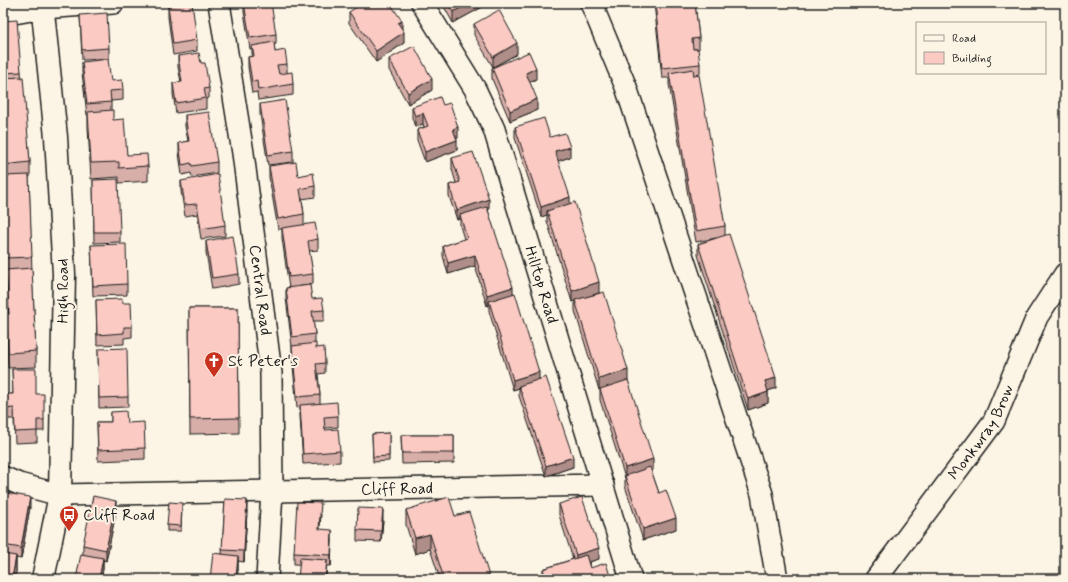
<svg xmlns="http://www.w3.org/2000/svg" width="1068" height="582" font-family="Mynerve,sans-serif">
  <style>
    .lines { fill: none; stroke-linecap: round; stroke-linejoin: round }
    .street-casing { stroke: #1c1c1c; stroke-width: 24 }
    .secondary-casing { stroke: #1c1c1c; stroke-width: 25 }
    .street { stroke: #fcf5e5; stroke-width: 21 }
    .secondary { stroke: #fcf5e5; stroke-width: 22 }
    .wall { fill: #d7aea8; stroke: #1c1c1c }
    .shaded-wall { fill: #af8d88; stroke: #1c1c1c }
    .building { fill: #facac3; stroke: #1c1c1c }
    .labels { text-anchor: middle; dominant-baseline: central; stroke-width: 4; stroke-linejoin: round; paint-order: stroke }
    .street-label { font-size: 16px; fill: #1c1c1c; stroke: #fcf5e5 }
    .poi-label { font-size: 16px; fill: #1c1c1c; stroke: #fcf5e5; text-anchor: start }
  </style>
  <rect width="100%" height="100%" fill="#fcf5e5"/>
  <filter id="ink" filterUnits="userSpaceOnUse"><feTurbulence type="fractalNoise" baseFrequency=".025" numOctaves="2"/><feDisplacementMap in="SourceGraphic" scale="8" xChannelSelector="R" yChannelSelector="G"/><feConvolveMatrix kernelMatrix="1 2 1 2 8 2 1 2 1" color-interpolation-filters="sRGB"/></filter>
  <g filter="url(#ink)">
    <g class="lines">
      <defs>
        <g id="street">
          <path id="s1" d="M219 3 243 153 271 373 272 491 267 579"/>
          <path id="s2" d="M422 3 475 89 494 129 631 579"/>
          <polyline points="591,3 626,87 762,494 777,579"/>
          <polyline points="3,15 43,8 113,3"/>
          <path id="s3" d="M3 477 19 484 60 495 603 485"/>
          <path id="s4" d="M876 579 994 421 1037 317 1065 274"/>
        </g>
        <polyline id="secondary" points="42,3 56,137 64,274 60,495 43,579"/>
      </defs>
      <use href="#street" class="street-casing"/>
      <use href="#secondary" class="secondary-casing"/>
      <use href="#street" class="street"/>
      <use href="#secondary" class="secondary"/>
    </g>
    <g class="wall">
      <polygon points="244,3 276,34 276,44 274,45 275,52 287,64 287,73 293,84 293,95 258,100 257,92 252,93 248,67 248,57 252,56 252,49 250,49 244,12"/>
      <polygon points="442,3 486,3 486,5 453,23"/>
      <polygon points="654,3 695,3 699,38 699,49 693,49 700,64 700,74 694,75 725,226 725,236 776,388 768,391 768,403 748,410 698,255 698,244 716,238 696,242 669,84 669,78 662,78"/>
      <polygon points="168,6 197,40 197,51 173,55 168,17"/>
      <polygon points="349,12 402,29 404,43 376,62 349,23"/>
      <polygon points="80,15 109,48 109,59 82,60"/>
      <polygon points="3,21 21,72 30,162 30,177 29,177 32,272 36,351 36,367 8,368 7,345 3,345 3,314 8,314 6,273 5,273 3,226"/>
      <polygon points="474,24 517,54 493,67 474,35"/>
      <polygon points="178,56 201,63 209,88 209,98 206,99 206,109 176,113 173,94 173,83 181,82 178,67"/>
      <polygon points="389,59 432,90 408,104 389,70"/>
      <polygon points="82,62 123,90 123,100 111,101 111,110 113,120 127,155 148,166 148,181 119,183 119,177 91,179 88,127 88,115 87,115 82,73"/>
      <polygon points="492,68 536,79 530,82 537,110 510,121 492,79"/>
      <polygon points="260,104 293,151 293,162 268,165 260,114"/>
      <polygon points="443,105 458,138 456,138 457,150 425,162 417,140 417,130 424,127 423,124 415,127 412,118 412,107"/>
      <polygon points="185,115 217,162 217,173 192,177 191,173 182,175 179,153 179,143 188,141 185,126"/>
      <polygon points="515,127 570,157 558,161 570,204 599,293 577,300 628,381 653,470 651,470 659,493 676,529 643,540 625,486 625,478 600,400 600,389 599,390 575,311 575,300 572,302 547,221 547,215 541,217 515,138"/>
      <polygon points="452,158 488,210 513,293 539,379 573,467 546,476 519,396 519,388 513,390 489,311 489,305 487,306 475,266 448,274 443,256 443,246 464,239 460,226 460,219 457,220 449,196 449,185 456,183 452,169"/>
      <polygon points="269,166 298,176 315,186 315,197 302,199 304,214 304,224 318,239 318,250 309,251 313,274 313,284 297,287 324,310 324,321 313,321 315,334 315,343 316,348 325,363 325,373 318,374 320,395 320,403 338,416 338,427 325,428 325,430 340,451 340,462 303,464 300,416 300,407 297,408 292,356 292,347 286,298 286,288 289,288 282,238 282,229 278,229 269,177"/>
      <polygon points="93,180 120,232 120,242 94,243"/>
      <polygon points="181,181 225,225 225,236 201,239 197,214 185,216 181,191"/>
      <polygon points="206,241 239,274 239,284 212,289 206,252"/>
      <polygon points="91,245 127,284 127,295 93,296"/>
      <polygon points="96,300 122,303 132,327 132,337 124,338 124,344 97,345"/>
      <polygon points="189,308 238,308 239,433 190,434"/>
      <polygon points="98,349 128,397 128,407 99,408"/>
      <polygon points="12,369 36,394 44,420 44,431 37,431 37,442 15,443 14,419 3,419 3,394 13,394"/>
      <polygon points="111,412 127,423 145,448 145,459 98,461 97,422 111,422"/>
      <polygon points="389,433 389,461 373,462 372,434"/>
      <polygon points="401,435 454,435 454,463 402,464"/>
      <polygon points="225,499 247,511 244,562 238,561 238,571 222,554"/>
      <polygon points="559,504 599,559 589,562 590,568 611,579 543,579 543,569 573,559 559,515"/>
      <polygon points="30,507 21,559 16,558 16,572 3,579 3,511"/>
      <polygon points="182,508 181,531 167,531 167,525"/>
      <polygon points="406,510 455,516 490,579 440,579 430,549 415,554 406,525"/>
      <polygon points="116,512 106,561 103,560 103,569 101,579 76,579 83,554 83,545"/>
      <polygon points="321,514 320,529 332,540 331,566 294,564 294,553"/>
      <polygon points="383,520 381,542 357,541 357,530"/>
    </g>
    <g class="shaded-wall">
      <polygon points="470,3 486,3 486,5 453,23 453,12"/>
      <polygon points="402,21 402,31 398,23"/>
      <polygon points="404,32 404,43 376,62 376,51"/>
      <polygon points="517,43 517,54 493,67 493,57"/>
      <polygon points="536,68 536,79 526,83 526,73"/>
      <polygon points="432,79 432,90 408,104 408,93"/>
      <polygon points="537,99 537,110 510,121 510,111"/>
      <polygon points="423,113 423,124 415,127 415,116"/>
      <polygon points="458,127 458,138 453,140 453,129"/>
      <polygon points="457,140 457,150 425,162 425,152"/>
      <polygon points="570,147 570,157 555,162 555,151"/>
      <polygon points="570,197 570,208 547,211 547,215 541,217 541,207"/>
      <polygon points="489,199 489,210 460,215 460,219 457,220 457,210"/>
      <polygon points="475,255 475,266 448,274 448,263"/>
      <polygon points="599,282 599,293 572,302 572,291"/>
      <polygon points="513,287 513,297 489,301 489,305 487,306 487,295"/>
      <polygon points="628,370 628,381 599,390 599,379"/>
      <polygon points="539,372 539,382 519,386 519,388 513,390 513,380"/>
      <polygon points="776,378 776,388 765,392 765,381"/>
      <polygon points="768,392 768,403 748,410 748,399"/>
      <polygon points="573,457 573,467 546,476 546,466"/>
      <polygon points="653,459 653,470 626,478 625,476 625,478 625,468"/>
      <polygon points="30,497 30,507 21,559 21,548"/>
      <polygon points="247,500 247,511 244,562 244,551"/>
      <polygon points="116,501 116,512 106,561 106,550"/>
      <polygon points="383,509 383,520 381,542 381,531"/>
      <polygon points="676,518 676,529 643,540 643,529"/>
      <polygon points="332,530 332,540 331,566 331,555"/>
      <polygon points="430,534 430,549 415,554 415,538"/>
      <polygon points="599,548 599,559 576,566 576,555"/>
      <polygon points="16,556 16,572 15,579 12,579"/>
      <polygon points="238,556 238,571 237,579 236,579"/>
      <polygon points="103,558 103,569 101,579 99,579"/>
      <polygon points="327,560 326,579 325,579"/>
    </g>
    <g class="building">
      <polygon points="189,3 192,3 197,40 173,44 168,6"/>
      <polygon points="244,3 271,3 276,34 250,38"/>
      <polygon points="363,3 390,3 402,21 398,23 404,32 376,51 349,12"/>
      <polygon points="447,3 470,3 453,12"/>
      <polygon points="655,3 695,3 699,38 692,39 693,49 698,49 700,64 662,68"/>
      <polygon points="499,10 517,43 493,57 474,24"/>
      <polygon points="107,13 109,48 82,50 80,15"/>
      <polygon points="17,20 21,72 3,73 3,21"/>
      <polygon points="274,42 275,52 285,50 287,64 277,65 279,74 292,72 293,84 258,90 257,81 252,82 248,57 254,56 252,46"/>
      <polygon points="414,46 432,79 408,93 389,59"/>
      <polygon points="529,52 536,68 526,73 537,99 510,111 492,68"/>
      <polygon points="199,53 201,63 205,63 209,88 204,89 206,98 176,103 173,83 182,82 178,56"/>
      <polygon points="108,59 111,81 122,80 123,90 110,91 111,102 87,104 82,62"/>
      <polygon points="693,69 694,76 699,75 725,226 696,231 669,73"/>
      <polygon points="23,77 30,162 3,165 3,78"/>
      <polygon points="440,97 443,105 450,103 458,127 453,129 457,140 425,152 417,130 428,126 423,113 415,116 412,107"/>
      <polygon points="285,100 293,151 268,155 260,104"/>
      <polygon points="113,110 113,120 124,119 127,155 147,154 148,166 119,168 119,162 91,163 88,112"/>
      <polygon points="209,112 217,162 192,166 191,163 182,165 179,143 189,141 185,115"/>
      <polygon points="544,118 550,137 565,133 570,147 555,151 570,197 541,207 515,127"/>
      <polygon points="473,152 489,199 457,210 449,185 460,182 452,158"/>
      <polygon points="296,162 298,176 313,173 315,186 300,189 304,214 278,219 269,166"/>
      <polygon points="218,174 225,225 201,229 197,204 185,205 181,181"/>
      <polygon points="29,175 32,257 5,258 3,210 3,176"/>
      <polygon points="118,179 120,232 94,232 93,180"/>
      <polygon points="575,202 599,282 572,291 547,211"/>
      <polygon points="487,207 513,287 487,295 475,255 448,263 443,246 467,238 460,215"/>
      <polygon points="315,223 318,239 308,241 313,274 289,277 282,228"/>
      <polygon points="729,234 776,378 765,381 768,392 748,399 698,244"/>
      <polygon points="233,236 239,274 212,278 206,241"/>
      <polygon points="126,244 127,284 93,286 91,245"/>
      <polygon points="32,268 36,351 8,353 7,330 3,330 3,314 9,314 6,270"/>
      <polygon points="310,285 312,299 322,298 324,310 312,311 315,334 292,337 286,288"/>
      <polygon points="604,292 628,370 599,379 575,300"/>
      <polygon points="515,293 539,372 513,380 489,301"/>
      <polygon points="122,299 122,303 131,303 132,327 124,327 124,333 97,335 96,300"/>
      <polygon points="189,308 238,308 239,418 190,419"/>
      <polygon points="316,343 316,348 324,347 325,363 316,364 320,395 297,397 292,346"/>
      <polygon points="127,348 128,397 99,398 98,349"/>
      <polygon points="12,369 36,369 36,394 44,394 44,420 37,420 37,431 15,432 14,408 3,409 3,394 13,394"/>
      <polygon points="546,377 573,457 546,466 519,386"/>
      <polygon points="628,380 653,459 625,468 600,389"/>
      <polygon points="337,402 338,416 324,417 325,430 338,429 340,451 303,454 300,405"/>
      <polygon points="126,411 127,423 144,422 145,448 98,450 97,422 111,422 111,412"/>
      <polygon points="389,433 389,456 373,457 372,434"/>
      <polygon points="401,435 454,435 454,453 402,453"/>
      <polygon points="650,467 659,493 666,490 676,518 643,529 625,476"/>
      <polygon points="6,493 30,497 21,548 3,545 3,511"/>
      <polygon points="93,496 116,501 106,550 83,545"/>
      <polygon points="449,497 455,516 469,512 490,579 444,579 430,534 415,538 406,510"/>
      <polygon points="582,497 599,548 576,555 559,504"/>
      <polygon points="225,499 247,500 244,551 222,550"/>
      <polygon points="169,502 182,503 181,526 167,525"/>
      <polygon points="297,502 321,503 319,529 332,530 331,555 294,553"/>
      <polygon points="358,508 383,509 381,531 357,530"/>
      <polygon points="213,553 238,556 236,579 210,579"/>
      <polygon points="3,554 16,556 12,579 3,579"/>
      <polygon points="81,554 103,558 99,579 76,579"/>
      <polygon points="586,555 590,568 606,563 611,579 546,579 543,569"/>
      <polygon points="300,558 327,560 325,579 298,579"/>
    </g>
  </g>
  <defs>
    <symbol id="church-pin" viewBox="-11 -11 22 30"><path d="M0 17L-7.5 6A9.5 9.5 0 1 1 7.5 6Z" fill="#c8321e" stroke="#fcf5e5"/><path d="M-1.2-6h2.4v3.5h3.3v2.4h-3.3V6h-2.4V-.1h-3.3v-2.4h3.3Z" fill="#fff"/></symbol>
    <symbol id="bus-pin" viewBox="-11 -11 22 30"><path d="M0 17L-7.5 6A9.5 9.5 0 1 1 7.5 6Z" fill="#c8321e" stroke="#fcf5e5"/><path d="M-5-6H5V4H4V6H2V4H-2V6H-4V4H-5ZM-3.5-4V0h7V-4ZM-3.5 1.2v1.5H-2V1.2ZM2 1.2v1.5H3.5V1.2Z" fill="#fff"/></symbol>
  </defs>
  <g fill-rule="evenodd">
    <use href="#church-pin" x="203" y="350" width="22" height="30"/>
    <use href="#bus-pin" x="58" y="504" width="22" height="30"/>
  </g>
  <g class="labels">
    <g class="street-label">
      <text stroke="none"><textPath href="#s2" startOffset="308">Hilltop Road</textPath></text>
      <text stroke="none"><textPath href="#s1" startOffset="290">Central Road</textPath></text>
      <text transform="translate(63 291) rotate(-90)">High Road</text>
      <text stroke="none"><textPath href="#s4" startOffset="181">Monkwray Brow</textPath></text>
      <text stroke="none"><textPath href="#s3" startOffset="397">Cliff Road</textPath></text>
    </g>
    <g class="poi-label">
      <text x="228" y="361">St Peter's</text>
      <text x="83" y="515">Cliff Road</text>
    </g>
  </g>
  <rect width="1068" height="582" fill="none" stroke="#fcf5e5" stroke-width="16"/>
  <rect x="8" y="8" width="1052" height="566" fill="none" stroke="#1c1c1c" stroke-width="1.5" filter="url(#ink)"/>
  <rect x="916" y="22" width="130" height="52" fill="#fcf5e5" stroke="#a29e95"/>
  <rect x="924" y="35" width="20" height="6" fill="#fcf5e5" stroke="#a29e95"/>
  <text x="952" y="42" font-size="12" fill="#1c1c1c">Road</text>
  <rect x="924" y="52" width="20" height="12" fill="#facac3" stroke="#a29e95"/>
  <text x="952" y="62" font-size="12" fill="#1c1c1c">Building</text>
</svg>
